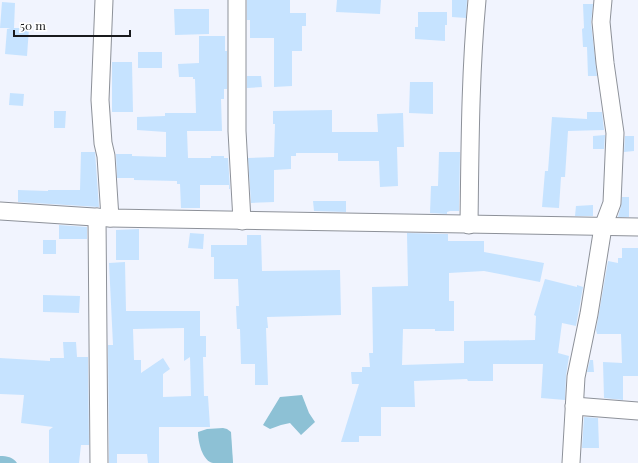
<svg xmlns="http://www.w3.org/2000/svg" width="638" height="463" font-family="'Playfair Display',serif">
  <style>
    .water { fill: #8dc1d5 }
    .building { fill: #c6e3ff; fill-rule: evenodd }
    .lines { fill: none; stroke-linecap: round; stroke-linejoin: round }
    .street-casing { stroke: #8d9199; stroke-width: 19 }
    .street { stroke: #fff; stroke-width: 17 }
  </style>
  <rect width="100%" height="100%" fill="#f1f4fe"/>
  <g class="water">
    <polygon points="302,395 309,413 315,422 301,435 290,423 281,425 270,429 263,425 280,397"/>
    <path d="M223 428 227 429 231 432 233 462V463C227 463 219 463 213 463 202 461 198 441 198 432L207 429Z"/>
    <path d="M0 456C7 456 13 457 17 463H0Z"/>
  </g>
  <g class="building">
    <polygon points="247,0 290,0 290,13 306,13 306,26 302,26 302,51 292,51 292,86 274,87 274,38 250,38 250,20 247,20"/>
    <polygon points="337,0 381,0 380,14 336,12"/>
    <polygon points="452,0 467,0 466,18 452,17"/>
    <polygon points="2,2 15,3 14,28 29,28 27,56 5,54 7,29 11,28 0,28"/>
    <polygon points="583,4 593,4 591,23 597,76 588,76 587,47 583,47 582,29 584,28"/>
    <polygon points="174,9 209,9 209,34 175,35"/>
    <polygon points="418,12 447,12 447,25 445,25 445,41 415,39 415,27 418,27"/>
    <polygon points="199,36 225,36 225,51 227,51 227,89 224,89 224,99 221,99 222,131 187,131 188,158 211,158 211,156 224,156 224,158 228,158 230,189 229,189 229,185 200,185 200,208 181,208 180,184 177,184 177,181 134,180 134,178 117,178 116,154 132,154 132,156 166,157 166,132 137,130 137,117 165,116 165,113 196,113 195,79 193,79 193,77 179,77 178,64 199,63"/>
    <rect x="138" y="52" width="24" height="16"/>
    <polygon points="112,62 132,62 133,112 112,112"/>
    <polygon points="247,76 261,76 262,87 247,88"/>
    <polygon points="410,82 433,82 433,114 409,113"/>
    <polygon points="10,93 24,94 23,106 9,105"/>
    <polygon points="332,110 332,132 378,132 377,114 403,113 404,147 397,147 398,186 380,187 379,161 338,161 338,153 296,153 296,156 291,156 291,169 274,170 274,202 251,203 248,158 274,157 275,124 273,124 273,111"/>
    <polygon points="54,111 66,111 65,128 54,128"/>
    <polygon points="587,112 602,112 604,130 568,131 565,177 561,177 559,208 542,207 545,171 548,171 552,117 587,119"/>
    <polygon points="605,135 604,149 593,149 593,136"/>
    <polygon points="625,136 634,136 634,151 624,152"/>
    <polygon points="81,152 95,152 99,207 18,202 18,190 48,191 48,190 80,190"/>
    <polygon points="439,152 460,152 459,211 450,211 447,212 447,214 430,213 431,186 438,186"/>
    <polygon points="622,197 629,197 629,217 618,217 621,206"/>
    <polygon points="313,201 346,201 346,212 314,211"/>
    <polygon points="593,205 593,216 575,216 576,206"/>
    <polygon points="59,225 87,227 87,239 59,239"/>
    <polygon points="139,229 139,260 116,260 116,230"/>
    <polygon points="190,233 204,234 203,249 188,248"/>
    <polygon points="407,233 448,234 448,241 484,241 484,252 544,263 540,282 484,271 449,273 449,301 454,301 454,331 435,331 435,329 403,329 402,365 464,363 464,341 535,340 536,316 534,315 545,279 577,287 577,285 583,287 576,326 562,323 558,353 569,356 566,376 565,400 541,398 543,364 493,364 493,381 468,381 467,379 414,381 415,407 381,407 381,436 359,436 359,442 341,442 359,384 352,384 351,372 362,372 362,367 370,367 369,353 373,353 372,287 408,286"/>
    <polygon points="247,235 261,235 262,271 340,270 341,315 267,317 268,328 266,328 268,385 255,385 255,364 241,364 240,329 237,329 236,306 239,306 238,279 214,279 214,257 211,257 211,245 247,245"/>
    <rect x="43" y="240" width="13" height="14"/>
    <polygon points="622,248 638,248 638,376 623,376 623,400 604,398 603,362 622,363 621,334 597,334 596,330 608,261 618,263 618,258 622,258"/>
    <path d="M125 262 126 311H200V336H206V357H203L204 396H208L210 427H159V463H148L147 454H117V463H109L108 345H113L109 263ZM184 328V361L190 357 191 396 163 397V374L170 369 163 358 141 373V360H134L133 329Z"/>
    <polygon points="43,295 80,296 79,313 43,312"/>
    <polygon points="63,342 76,342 77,357 88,357 89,445 81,445 79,463 49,463 49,430 53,427 21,423 24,395 0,394 0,358 50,361 50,358 64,358"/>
    <polygon points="590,360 593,360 594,372 587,372"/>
    <polygon points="584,417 598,418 599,448 582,448"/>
  </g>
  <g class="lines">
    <defs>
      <g id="street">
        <polyline points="104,0 100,100 103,143 106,156 110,218"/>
        <polyline points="237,0 237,131 242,221"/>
        <polyline points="0,211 110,218 638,227"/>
        <polyline points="97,217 99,463"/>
        <path d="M469 225C470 150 470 75 477 0"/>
        <polyline points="574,406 638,411"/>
        <polyline points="571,463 576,377 589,314 603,227 612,203 615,133 605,63 601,22 603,0"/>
      </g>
    </defs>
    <use href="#street" class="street-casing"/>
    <use href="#street" class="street"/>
  </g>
  <path d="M14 30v6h116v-6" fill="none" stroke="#191a1d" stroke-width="2"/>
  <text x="20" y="30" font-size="12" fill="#191a1d" stroke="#ffffff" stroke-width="3" paint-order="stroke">50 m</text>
</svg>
